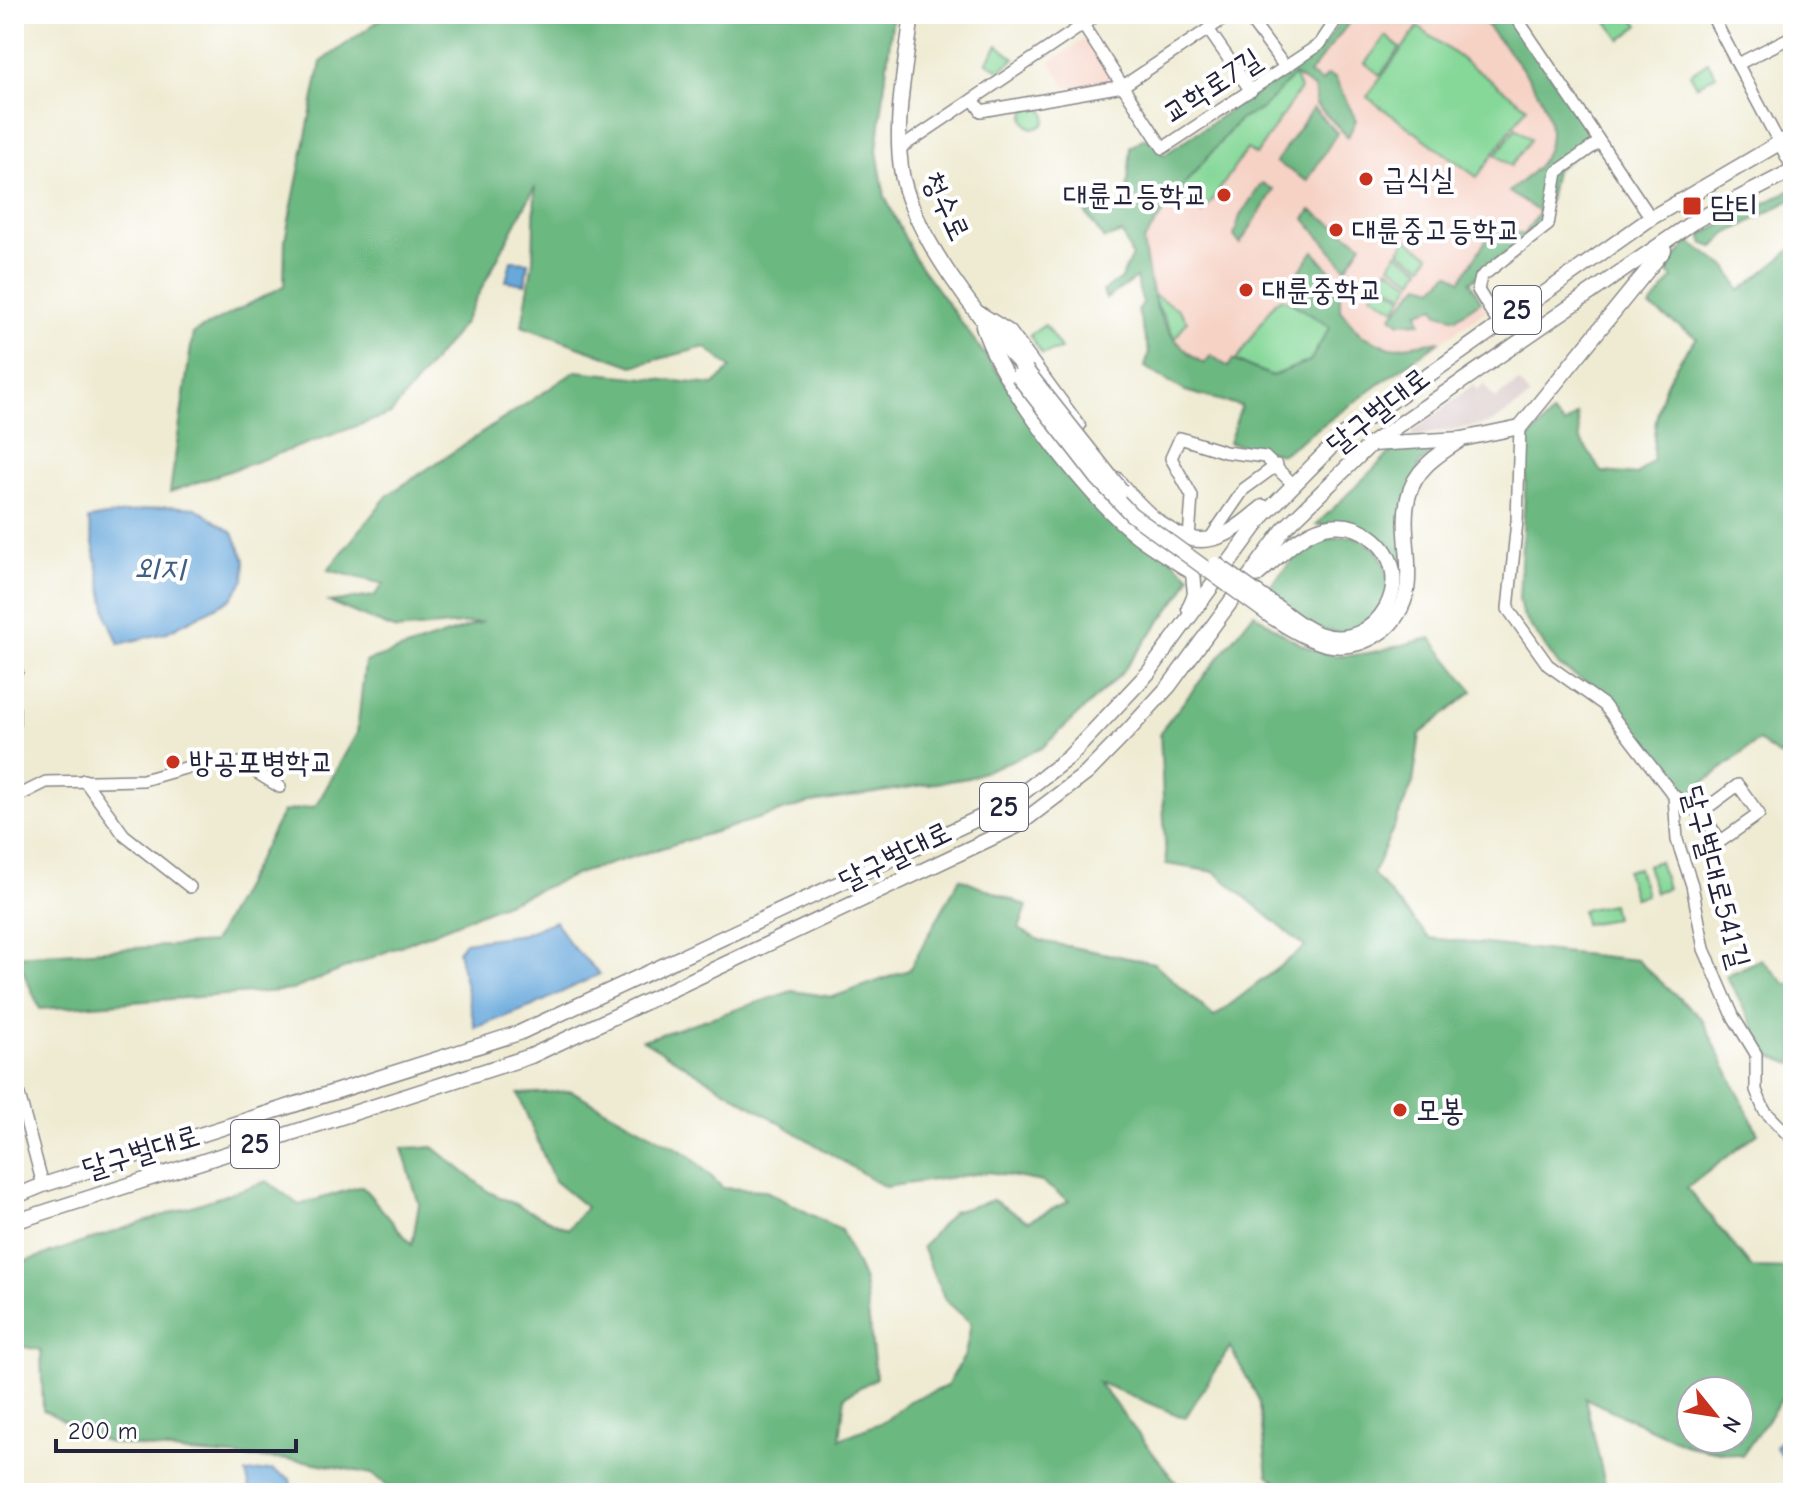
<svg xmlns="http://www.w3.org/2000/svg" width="1807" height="1507" font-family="'Comic Neue','Poor Story',sans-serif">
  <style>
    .built { fill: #f6d2c5 }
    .industrial { fill: #d1bfbf }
    .green { fill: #86d899; stroke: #547d6a; stroke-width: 2 }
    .forest { fill: #6cb881; stroke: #476d5e; stroke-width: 2; fill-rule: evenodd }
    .water { fill: #67a8db; stroke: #44658b; stroke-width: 2 }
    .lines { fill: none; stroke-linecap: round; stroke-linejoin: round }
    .minor-casing { stroke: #888687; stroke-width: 14 }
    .major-casing { stroke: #888687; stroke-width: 17 }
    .minor { stroke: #fff; stroke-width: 11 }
    .major { stroke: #fff; stroke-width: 14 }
    .major-bridge-casing { stroke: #888687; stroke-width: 17; stroke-linecap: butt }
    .major-bridge { stroke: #fff; stroke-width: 14 }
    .poi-dot { fill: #c8321e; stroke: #fff; stroke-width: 3 }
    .labels { text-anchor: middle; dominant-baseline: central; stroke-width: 8; stroke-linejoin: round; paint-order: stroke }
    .shield { fill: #fff; stroke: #646476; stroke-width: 2 }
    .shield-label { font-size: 28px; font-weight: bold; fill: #22223b }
    .street-label { font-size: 30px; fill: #22223b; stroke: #fff }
    .poi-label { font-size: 30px; fill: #22223b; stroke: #fff; text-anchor: start }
    .water-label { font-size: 32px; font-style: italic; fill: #415e83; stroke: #fff }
  </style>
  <rect width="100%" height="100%" fill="#fff"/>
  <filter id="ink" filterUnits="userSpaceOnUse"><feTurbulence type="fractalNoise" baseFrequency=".0125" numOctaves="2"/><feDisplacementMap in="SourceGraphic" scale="16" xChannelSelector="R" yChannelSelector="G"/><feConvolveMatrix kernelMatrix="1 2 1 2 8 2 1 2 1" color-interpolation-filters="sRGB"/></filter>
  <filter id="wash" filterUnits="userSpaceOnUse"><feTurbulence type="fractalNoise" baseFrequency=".006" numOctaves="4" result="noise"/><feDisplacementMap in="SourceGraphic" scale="32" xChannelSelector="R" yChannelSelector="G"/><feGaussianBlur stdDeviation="1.8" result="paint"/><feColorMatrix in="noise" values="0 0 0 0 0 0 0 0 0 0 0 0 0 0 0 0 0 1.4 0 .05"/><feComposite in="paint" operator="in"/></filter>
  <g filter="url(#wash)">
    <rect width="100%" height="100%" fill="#efebd3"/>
    <g class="built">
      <polygon points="1345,14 1507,14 1593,138 1555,170 1545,222 1470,282 1487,310 1293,446 1168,347 1139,279 1148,189 1163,155 1323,47"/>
      <polygon points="1083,40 1090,40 1115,77 1094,85 1066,88 1050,62"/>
    </g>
    <polygon class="industrial" points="1519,382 1530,397 1492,423 1412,437 1412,432 1473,385 1477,390 1484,385 1495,399"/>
    <g class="green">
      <polygon points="1617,14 1630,14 1639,25 1621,40 1607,22"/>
      <polygon points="1418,27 1527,107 1477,177 1367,97"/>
      <polygon points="1386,36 1400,48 1380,75 1365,63"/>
      <polygon points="998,45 1015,59 999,70 987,62"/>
      <polygon points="1708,62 1716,75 1697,86 1690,74"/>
      <polygon points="1294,75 1300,89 1256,155 1247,149 1203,214 1175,195 1239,120 1262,109"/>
      <circle cx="1035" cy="117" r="11"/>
      <polygon points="1516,128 1531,139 1511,166 1496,155"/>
      <polygon points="1406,239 1430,255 1423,266 1399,251"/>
      <polygon points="1397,253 1421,268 1414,280 1390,265"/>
      <polygon points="1388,268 1412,283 1404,295 1380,280"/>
      <polygon points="1379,282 1403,297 1395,309 1371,294"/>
      <polygon points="1156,296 1178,309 1187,321 1175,339 1154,299"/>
      <polygon points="1282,298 1331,326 1310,361 1272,376 1236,361 1275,302"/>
      <polygon points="1045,325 1061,349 1042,354 1030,335"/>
      <polygon points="1659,861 1667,888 1655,892 1647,865"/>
      <polygon points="1638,868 1646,895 1634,898 1626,871"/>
      <polygon points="1612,904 1615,919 1584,924 1582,910"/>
    </g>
    <g class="forest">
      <polygon points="388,14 893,14 877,151 885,197 915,259 1050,444 1190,576 1183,591 1121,674 1042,748 968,778 806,804 580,873 292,990 40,1009 16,956 213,943 283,812 316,806 357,733 365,662 483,622 396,630 329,602 374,596 384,584 328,570 388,495 576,371 714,385 731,368 705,347 633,366 522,326 533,261 535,187 463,324 391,414 170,492 193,333 284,286 285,240 321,62"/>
      <path d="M1345 14H1356L1309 74 1322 82 1327 75 1335 78 1356 120 1348 137 1315 103V89L1294 75 1262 109 1239 120 1175 195 1143 242C1152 295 1154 332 1204 364L1211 355 1228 367 1233 360 1272 376 1310 361 1330 327 1291 302 1303 283 1295 277 1314 251 1340 283V310L1361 335 1390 348 1440 341 1282 454 1229 443 1241 406 1185 391 1145 367 1149 352 1138 311 1143 304 1136 278 1106 299 1103 291 1120 280 1132 256 1122 233 1104 239 1085 212 1125 214 1131 147 1144 138 1154 143 1164 155 1323 47Z"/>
      <path d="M1469 14H1507L1513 18 1593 138 1590 145 1555 170 1545 222 1470 282 1481 301 1456 318 1438 313 1435 307 1418 312 1421 322 1400 323 1391 316 1420 284 1434 288 1449 273 1461 280 1495 226 1524 235 1539 212 1509 192C1518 184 1529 176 1537 167 1578 118 1512 58 1483 21Z"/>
      <polygon points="1313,108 1337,133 1307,181 1276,162"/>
      <polygon points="1262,183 1274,190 1240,244 1234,236 1240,216"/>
      <polygon points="1793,189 1793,199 1727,234 1714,247 1704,244 1701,235"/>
      <polygon points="1311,210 1362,244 1346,268 1305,219"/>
      <path d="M1689 242 1728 268 1740 291 1793 248V765L1758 741 1686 796 1610 697 1559 666 1522 614 1519 599 1528 440 1552 414 1565 425 1577 414 1580 439 1602 472 1637 475 1653 460C1654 407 1662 378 1697 338L1650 307 1673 278 1668 273 1673 260Z"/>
      <path d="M1440 448 1419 464 1403 566C1376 524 1364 525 1316 525L1393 450Z"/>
      <path d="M1353 536C1361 540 1373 545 1378 552 1403 587 1379 636 1334 632 1308 629 1286 607 1265 592 1295 558 1304 538 1353 536Z"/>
      <path d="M1254 613C1332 672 1342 659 1431 638L1473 691 1420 734 1413 783 1373 874 1429 938 1637 960 1702 1019 1758 1133 1687 1188 1752 1268 1793 1269V1383L1742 1456 1688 1446 1585 1398 1607 1493H1290L1268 1475 1258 1398 1230 1347 1185 1418 1098 1382 1184 1493H398L372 1474 305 1461 189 1453 106 1442 43 1410 41 1350 14 1345V1265L267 1181 299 1205 362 1186 412 1245 419 1204 402 1148 433 1147 489 1192 568 1229 586 1207 554 1181 518 1094 572 1091 689 1155 723 1188 764 1190 841 1230 864 1281 876 1378 845 1396 840 1439 885 1421 909 1401 947 1386 965 1355 971 1323 945 1300 922 1247 953 1212 993 1200 1028 1221 1069 1201 1042 1182 989 1172 885 1187 643 1040 792 991 833 997 909 970 960 878 1027 906 1019 929 1041 941 1154 963 1214 1017 1305 947 1215 872 1166 864 1160 732ZM1739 1391V1439H1691V1391Z"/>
      <polygon points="1761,959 1787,985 1793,982 1793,1064 1770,1056 1726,976"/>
    </g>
    <g class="water">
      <polygon points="511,261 528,262 525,284 506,281"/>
      <polygon points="167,506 196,508 233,533 245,560 244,580 231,599 165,633 119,644 108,618 88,519"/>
      <polygon points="555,921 569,943 600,974 533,1006 475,1028 458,951 465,942 523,934"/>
      <polygon points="1793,1429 1793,1474 1775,1446"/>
      <polygon points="272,1470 290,1479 292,1493 251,1493 246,1473"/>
    </g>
  </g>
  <g filter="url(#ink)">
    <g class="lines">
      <defs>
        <g id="minor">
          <polyline points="1246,14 1285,67"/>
          <polyline points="1514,14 1651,218"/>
          <polyline points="1711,14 1793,169"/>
          <polyline points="1083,25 1163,148 1320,44 1340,14"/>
          <polyline points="1208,29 1251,91"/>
          <polyline points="1738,64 1793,36"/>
          <polyline points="973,99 981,111 1123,86 1231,14"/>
          <polyline points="899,149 1099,14"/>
          <polyline points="1498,323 1478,290 1481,277 1548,225 1557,172 1599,142"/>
          <polyline points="1520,427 1517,521 1508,609 1548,665 1604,705 1674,796 1677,840 1692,885 1704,949 1734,1018 1756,1054 1756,1090 1764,1110 1793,1140"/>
          <polyline points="1189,538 1192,496 1171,458 1180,438 1225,452 1265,457 1293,484"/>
          <polyline points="1209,540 1244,489 1277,465"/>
          <polyline points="14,675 17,671"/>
          <polyline points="14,709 14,740"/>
          <polyline points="84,780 124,835 190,887"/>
          <polyline points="1674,796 1702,815 1721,841 1759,814 1738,785 1700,813"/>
          <polyline points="14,798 46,782 143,780 185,768 241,763 280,787"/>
          <polyline points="14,1076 43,1185"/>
        </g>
        <g id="major">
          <path d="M912 14C906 64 894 118 901 168 909 231 983 325 1026 370"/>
          <polyline points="980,314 1009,332 1078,426"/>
          <path d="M983 326C1000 382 1082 489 1128 528 1148 546 1172 558 1193 573L1195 594 1189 608"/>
          <polyline points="1371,444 1462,439 1520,427 1664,250"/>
          <path d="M1116 479C1138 505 1176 550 1215 538 1233 533 1248 519 1263 507"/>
          <path d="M1256 576C1277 559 1298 534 1325 527 1342 523 1358 527 1371 537 1422 574 1378 655 1319 634 1304 629 1291 617 1278 608"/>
          <path d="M1272 617C1308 641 1343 660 1382 631 1395 622 1404 606 1407 590 1412 560 1401 528 1408 498 1414 470 1437 455 1459 441"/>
          <polyline points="14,1197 43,1185 519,1033 1007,805 1069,757 1149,672 1264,515 1341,437 1651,218 1793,135"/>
          <polyline points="14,1222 531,1056 1017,826 1087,773 1128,731 1169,686 1284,529 1371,444 1693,222 1793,170"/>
        </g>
      </defs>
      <use href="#minor" class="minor-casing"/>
      <use href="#major" class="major-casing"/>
      <use href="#minor" class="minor"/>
      <use href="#major" class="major"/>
      <defs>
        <g id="major-bridge">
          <polyline points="1026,370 1121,490"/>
          <polyline points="1018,376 1098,479 1131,514 1272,617"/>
          <polyline points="1216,564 1278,608"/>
        </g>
      </defs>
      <use href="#major-bridge" class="major-bridge-casing"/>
      <use href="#major-bridge" class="major-bridge"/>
    </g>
  </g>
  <g class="poi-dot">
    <circle cx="1366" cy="179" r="8"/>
    <circle cx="1224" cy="195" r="8"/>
    <rect x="1682" y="196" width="20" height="20" rx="4"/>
    <circle cx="1336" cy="230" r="8"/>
    <circle cx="1246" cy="290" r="8"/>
    <circle cx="173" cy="762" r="8"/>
    <circle cx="1400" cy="1110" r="8"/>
  </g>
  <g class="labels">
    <g class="shield">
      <rect x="1493" y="286" width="48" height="48" rx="6"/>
      <rect x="980" y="783" width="48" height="48" rx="6"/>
      <rect x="231" y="1120" width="48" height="48" rx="6"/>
    </g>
    <g class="shield-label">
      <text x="1517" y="310">25</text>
      <text x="1004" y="807">25</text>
      <text x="255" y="1144">25</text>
    </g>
    <g class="street-label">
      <text transform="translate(1212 86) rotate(-33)">교학로7길</text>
      <text transform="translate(946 206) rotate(65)">청수로</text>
      <text transform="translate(1378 411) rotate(-38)">달구벌대로</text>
      <text transform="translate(895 856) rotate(-26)">달구벌대로</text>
      <text transform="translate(1716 877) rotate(75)">달구벌대로541길</text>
      <text transform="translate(141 1152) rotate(-17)">달구벌대로</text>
    </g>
    <g class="poi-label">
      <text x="1382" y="179">급식실</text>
      <text x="1208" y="195" text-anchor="end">대륜고등학교</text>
      <text x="1710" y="206">담티</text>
      <text x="1352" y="230">대륜중고등학교</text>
      <text x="1262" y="290">대륜중학교</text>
      <text x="189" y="762">방공포병학교</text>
      <text x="1416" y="1110">모봉</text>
    </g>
    <g class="water-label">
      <text x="159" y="568">외지</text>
    </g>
  </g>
  <rect width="1807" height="1507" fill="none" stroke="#fff" stroke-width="48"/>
  <g transform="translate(1715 1415) rotate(120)"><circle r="38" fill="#ffffff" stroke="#a7a7b1" stroke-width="2"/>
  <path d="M0-6L14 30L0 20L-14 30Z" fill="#c8321e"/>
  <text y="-12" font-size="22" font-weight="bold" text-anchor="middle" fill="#22223b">N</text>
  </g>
  <path d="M56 1439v12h240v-12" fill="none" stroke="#22223b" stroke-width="4"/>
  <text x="68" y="1439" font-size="24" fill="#22223b" stroke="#ffffff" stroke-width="6" paint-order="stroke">200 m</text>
</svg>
